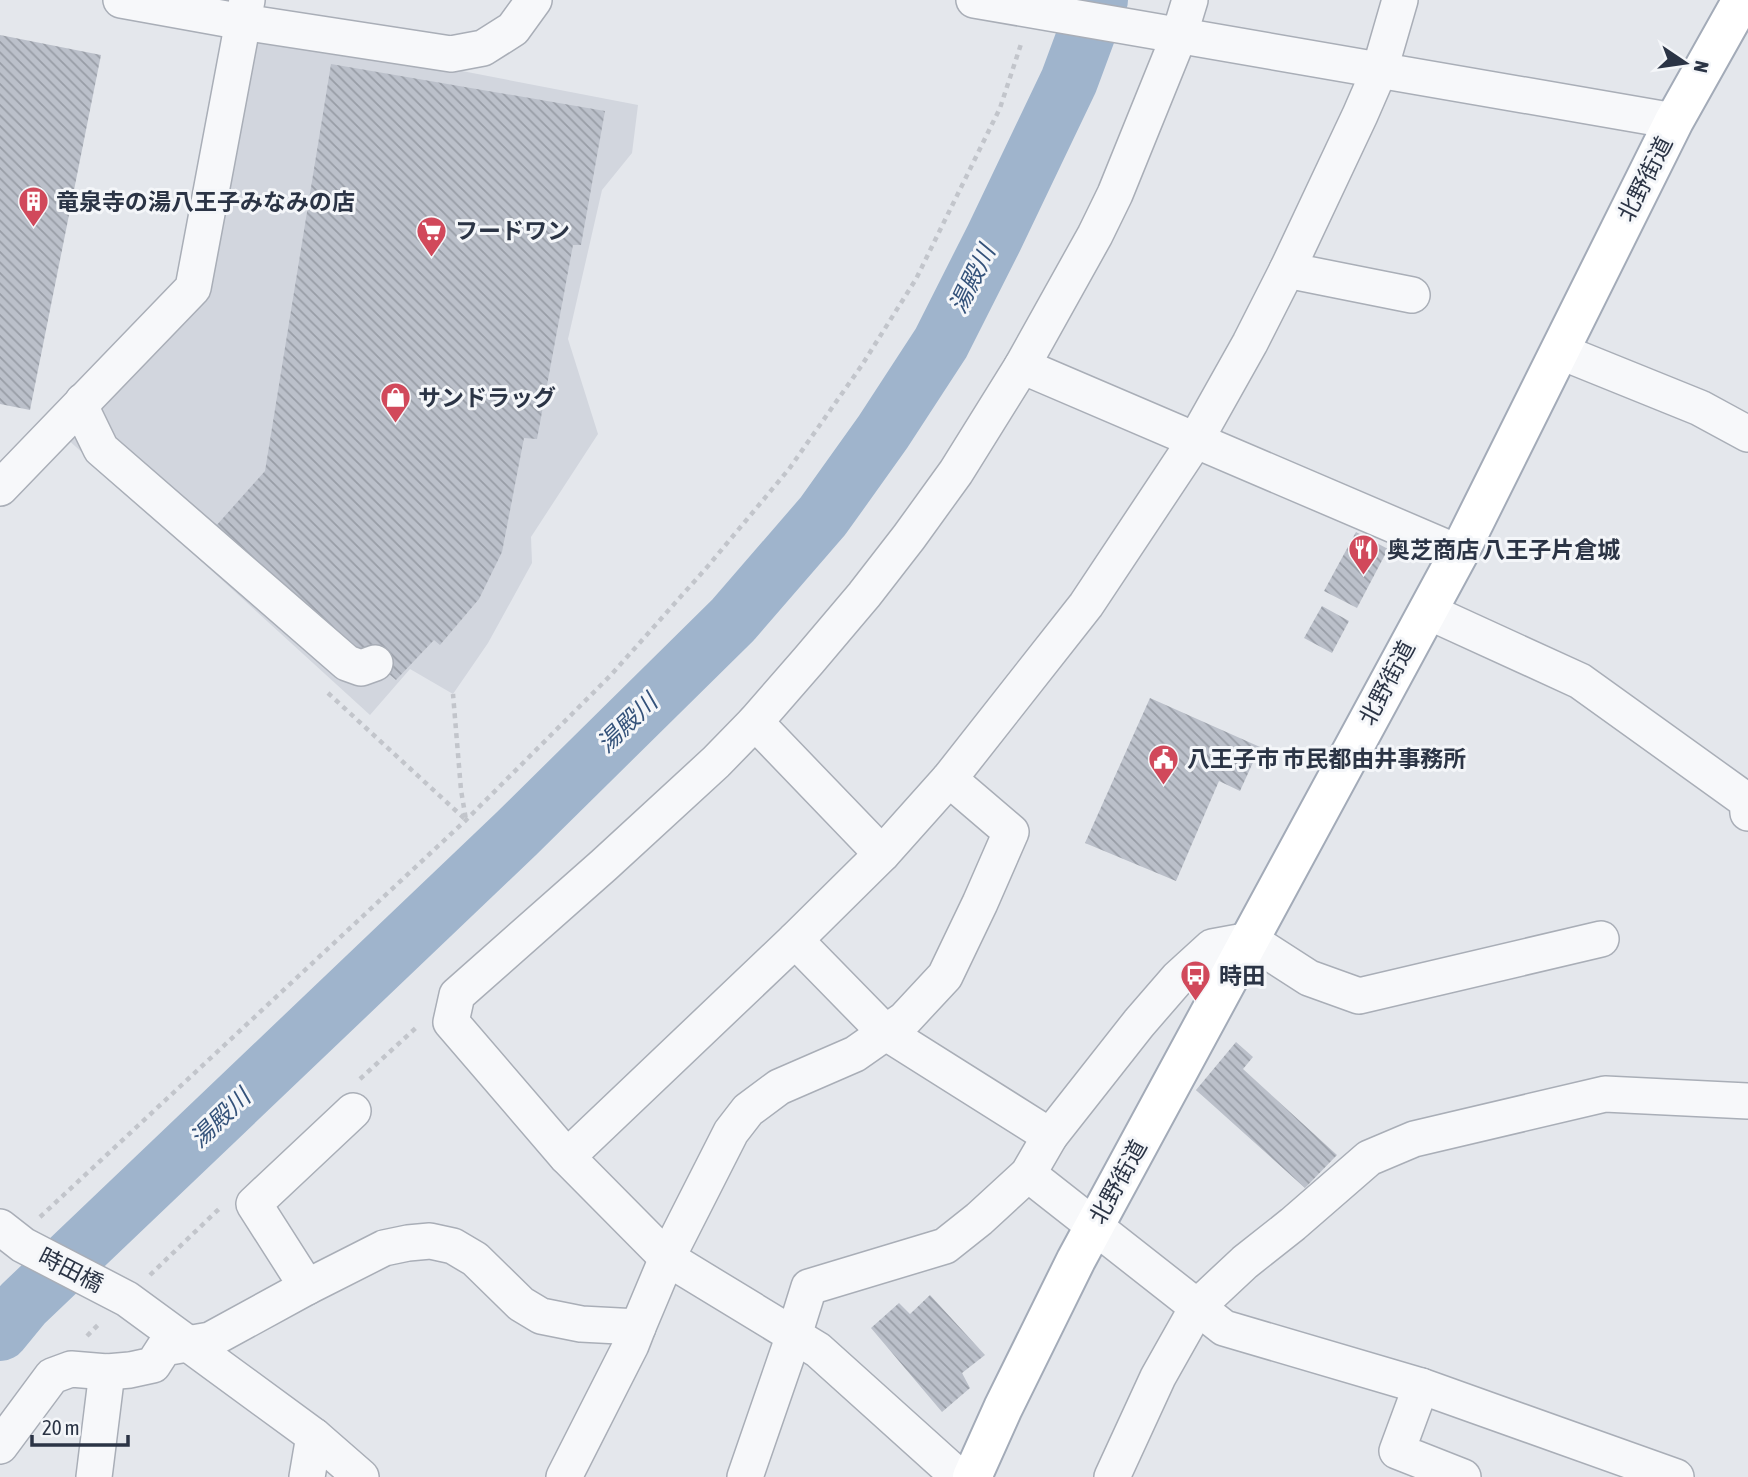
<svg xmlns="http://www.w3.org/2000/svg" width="1748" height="1477" font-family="'Asap Condensed','Noto Sans JP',sans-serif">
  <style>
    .built { fill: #d2d6de }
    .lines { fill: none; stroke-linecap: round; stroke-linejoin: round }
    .river { stroke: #9fb4cc; stroke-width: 58 }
    .building { fill: url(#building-back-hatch) }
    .minor-casing { stroke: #a9aeb7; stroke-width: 38 }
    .major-casing { stroke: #a3abb8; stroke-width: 42 }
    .path { stroke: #c2c5cb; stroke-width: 4.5; stroke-dasharray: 5 5; stroke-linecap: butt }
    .minor { stroke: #f7f8fa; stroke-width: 35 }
    .major { stroke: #fff; stroke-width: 38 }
    .labels { text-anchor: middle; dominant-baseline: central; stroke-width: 6; stroke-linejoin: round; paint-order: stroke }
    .street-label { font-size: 23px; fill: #2b3445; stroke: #f4f6f9 }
    .poi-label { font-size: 23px; font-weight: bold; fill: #2b3445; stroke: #f4f6f9; text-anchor: start }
    .water-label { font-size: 24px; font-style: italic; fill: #34527a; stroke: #f4f6f9 }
  </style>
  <defs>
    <pattern id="building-back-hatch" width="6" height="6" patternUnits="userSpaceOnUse" patternTransform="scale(1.75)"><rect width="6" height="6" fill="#bbc0ca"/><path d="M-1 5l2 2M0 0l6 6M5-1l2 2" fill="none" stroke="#989da6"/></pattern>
  </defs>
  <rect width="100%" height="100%" fill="#e4e7ec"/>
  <polygon class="built" points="265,33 638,105 632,153 602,190 568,339 598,434 531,537 532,563 488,643 453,694 410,669 370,715 64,436 202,291 246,48"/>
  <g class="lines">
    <polyline class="river" points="0,1332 23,1304 516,834 733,620 823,516 883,432 941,343 994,238 1069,81 1099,0"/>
  </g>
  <g class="building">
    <polygon points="0,35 101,55 30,410 0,404"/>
    <polygon points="331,64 605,111 581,245 573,245 537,439 524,438 502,552 479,599 440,645 434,640 396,680 215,527 265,471"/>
    <polygon points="1356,532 1388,549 1357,608 1324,591"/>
    <polygon points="1322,606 1349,621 1332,653 1304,638"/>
    <polygon points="1150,698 1260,747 1240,791 1219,781 1176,881 1085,843"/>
    <polygon points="1236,1042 1253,1057 1243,1069 1337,1155 1305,1188 1196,1090"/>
    <polygon points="930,1295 985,1355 962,1373 970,1388 942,1412 871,1328 899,1303 910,1314"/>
  </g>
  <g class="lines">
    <defs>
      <g id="minor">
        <polyline points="121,0 243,22 451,54 483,48 513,29 534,0"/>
        <polyline points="974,0 1674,121"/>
        <polyline points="1287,270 1412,295"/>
        <polyline points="1559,351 1700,408 1748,434"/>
        <polyline points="1022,366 1459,553"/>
        <polyline points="83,401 84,414 101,449 347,663 361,668 375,663"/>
        <polyline points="0,488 193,288 247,0"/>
        <polyline points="1427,611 1580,681 1747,801 1748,813"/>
        <polyline points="755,722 882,854"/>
        <polyline points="795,940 885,1032 1050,1136"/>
        <polyline points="567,1157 795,940 882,854 949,779 1086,605 1195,441 1250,343 1287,270 1360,115 1380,69 1400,0"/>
        <polyline points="1028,1174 1224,1328 1421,1386 1676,1477"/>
        <polyline points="0,1227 23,1245 127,1299 314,1436 361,1477"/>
        <polyline points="307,1287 254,1204 353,1111"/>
        <polyline points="1421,1386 1397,1451 1463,1477"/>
        <polyline points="0,1446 52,1376 71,1369 107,1372 130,1370 153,1365 164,1348 210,1340 307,1287 384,1248 408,1243 430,1241 453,1246 475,1259 521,1304 541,1316 581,1324 638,1327 667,1258 731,1132 748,1110 779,1087 855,1054 905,1019 945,976 980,903 1011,832 949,779"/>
        <polyline points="94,1477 107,1372"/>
        <polyline points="307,1477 314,1436"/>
        <polyline points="564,1477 631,1345 638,1327"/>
        <polyline points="745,1477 794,1335 809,1287 945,1246 979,1219 1028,1174 1050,1136 1139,1023 1178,978 1212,947 1250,940 1309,978 1359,996 1601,939"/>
        <polyline points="959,1477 818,1350 667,1258 567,1157 451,1022 457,995 604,865 716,762 755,722 809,660 864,595 909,537 956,472 1022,366 1095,235 1115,194 1179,36 1190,0"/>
        <polyline points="1112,1477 1158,1377 1198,1306 1245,1262 1293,1224 1369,1158 1414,1139 1605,1094 1748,1101"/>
      </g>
      <polyline id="major" points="972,1477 1003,1408 1076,1260 1459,553 1674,121 1742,0"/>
    </defs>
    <use href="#minor" class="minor-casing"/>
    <use href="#major" class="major-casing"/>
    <g class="path">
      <polyline points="328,693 466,820 461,790 453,694"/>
      <polyline points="360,1079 418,1026"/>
      <polyline points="40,1217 466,820 611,675 708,566 789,469 862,365 916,279 1000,108 1022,41"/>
      <polyline points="150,1275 222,1206"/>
      <polyline points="87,1336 101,1322"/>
    </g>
    <use href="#minor" class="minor"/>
    <use href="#major" class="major"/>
  </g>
  <defs>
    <symbol id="building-pin" viewBox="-11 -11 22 30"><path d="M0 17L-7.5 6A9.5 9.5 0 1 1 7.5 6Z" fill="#d1495b" stroke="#f4f6f9"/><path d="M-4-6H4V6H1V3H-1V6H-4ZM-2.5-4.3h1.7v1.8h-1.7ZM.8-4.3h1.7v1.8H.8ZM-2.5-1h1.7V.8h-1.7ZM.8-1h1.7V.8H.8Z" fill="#fff"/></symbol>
    <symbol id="supermarket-pin" viewBox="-11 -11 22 30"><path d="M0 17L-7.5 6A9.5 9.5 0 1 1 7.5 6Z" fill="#d1495b" stroke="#f4f6f9"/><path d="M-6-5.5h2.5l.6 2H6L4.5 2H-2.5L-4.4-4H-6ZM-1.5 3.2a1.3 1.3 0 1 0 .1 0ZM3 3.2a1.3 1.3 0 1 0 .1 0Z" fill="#fff"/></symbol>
    <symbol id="shop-pin" viewBox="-11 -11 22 30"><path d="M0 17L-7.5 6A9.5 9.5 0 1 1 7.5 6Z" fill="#d1495b" stroke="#f4f6f9"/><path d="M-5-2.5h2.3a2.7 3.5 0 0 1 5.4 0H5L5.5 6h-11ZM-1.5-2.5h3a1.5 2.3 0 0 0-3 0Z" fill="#fff"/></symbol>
    <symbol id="restaurant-pin" viewBox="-11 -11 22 30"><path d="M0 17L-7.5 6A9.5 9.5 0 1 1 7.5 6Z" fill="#d1495b" stroke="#f4f6f9"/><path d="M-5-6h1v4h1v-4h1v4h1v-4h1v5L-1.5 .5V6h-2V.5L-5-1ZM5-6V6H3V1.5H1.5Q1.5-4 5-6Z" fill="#fff"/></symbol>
    <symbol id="civic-pin" viewBox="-11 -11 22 30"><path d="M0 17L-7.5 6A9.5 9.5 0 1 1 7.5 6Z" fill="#d1495b" stroke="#f4f6f9"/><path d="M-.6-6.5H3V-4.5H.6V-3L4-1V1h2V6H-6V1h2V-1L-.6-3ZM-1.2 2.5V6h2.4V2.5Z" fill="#fff"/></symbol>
    <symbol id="bus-pin" viewBox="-11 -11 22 30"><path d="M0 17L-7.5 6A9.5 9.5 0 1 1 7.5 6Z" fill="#d1495b" stroke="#f4f6f9"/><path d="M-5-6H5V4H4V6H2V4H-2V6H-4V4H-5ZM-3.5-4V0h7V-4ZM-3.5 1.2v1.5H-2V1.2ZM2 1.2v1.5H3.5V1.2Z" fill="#fff"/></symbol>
  </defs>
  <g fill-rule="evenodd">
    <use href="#building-pin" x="16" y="184" width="35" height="47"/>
    <use href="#supermarket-pin" x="414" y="214" width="35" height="47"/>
    <use href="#shop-pin" x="378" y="380" width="35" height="47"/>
    <use href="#restaurant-pin" x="1346" y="532" width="35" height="47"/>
    <use href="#civic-pin" x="1146" y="742" width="35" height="47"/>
    <use href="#bus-pin" x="1178" y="958" width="35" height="47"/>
  </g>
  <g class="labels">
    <g class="street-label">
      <text transform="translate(1645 179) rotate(-63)">北野街道</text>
      <text transform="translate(1387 683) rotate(-62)">北野街道</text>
      <text transform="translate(1118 1182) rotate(-61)">北野街道</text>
      <text transform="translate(71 1270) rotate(27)">時田橋</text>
    </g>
    <g class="poi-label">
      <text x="56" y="202">竜泉寺の湯八王子みなみの店</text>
      <text x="455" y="231">フードワン</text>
      <text x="418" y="398">サンドラッグ</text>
      <text x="1387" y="550">奥芝商店 八王子片倉城</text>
      <text x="1187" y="759">八王子市 市民都由井事務所</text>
      <text x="1219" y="976">時田</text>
    </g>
    <g class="water-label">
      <text transform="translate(972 279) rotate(-64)">湯殿川</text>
      <text transform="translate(627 723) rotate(-44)">湯殿川</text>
      <text transform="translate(220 1118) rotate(-44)">湯殿川</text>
    </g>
  </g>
  <g transform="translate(1685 63) rotate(103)" stroke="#f4f6f9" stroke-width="5" paint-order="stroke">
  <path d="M0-5L12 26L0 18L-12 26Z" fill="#2b3445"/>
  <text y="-10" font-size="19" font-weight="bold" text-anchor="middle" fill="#2b3445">N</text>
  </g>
  <path d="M32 1435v10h96v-10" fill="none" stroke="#2b3445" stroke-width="3.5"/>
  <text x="42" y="1435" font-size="21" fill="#2b3445" stroke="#f4f6f9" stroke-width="5" paint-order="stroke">20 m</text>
</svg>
